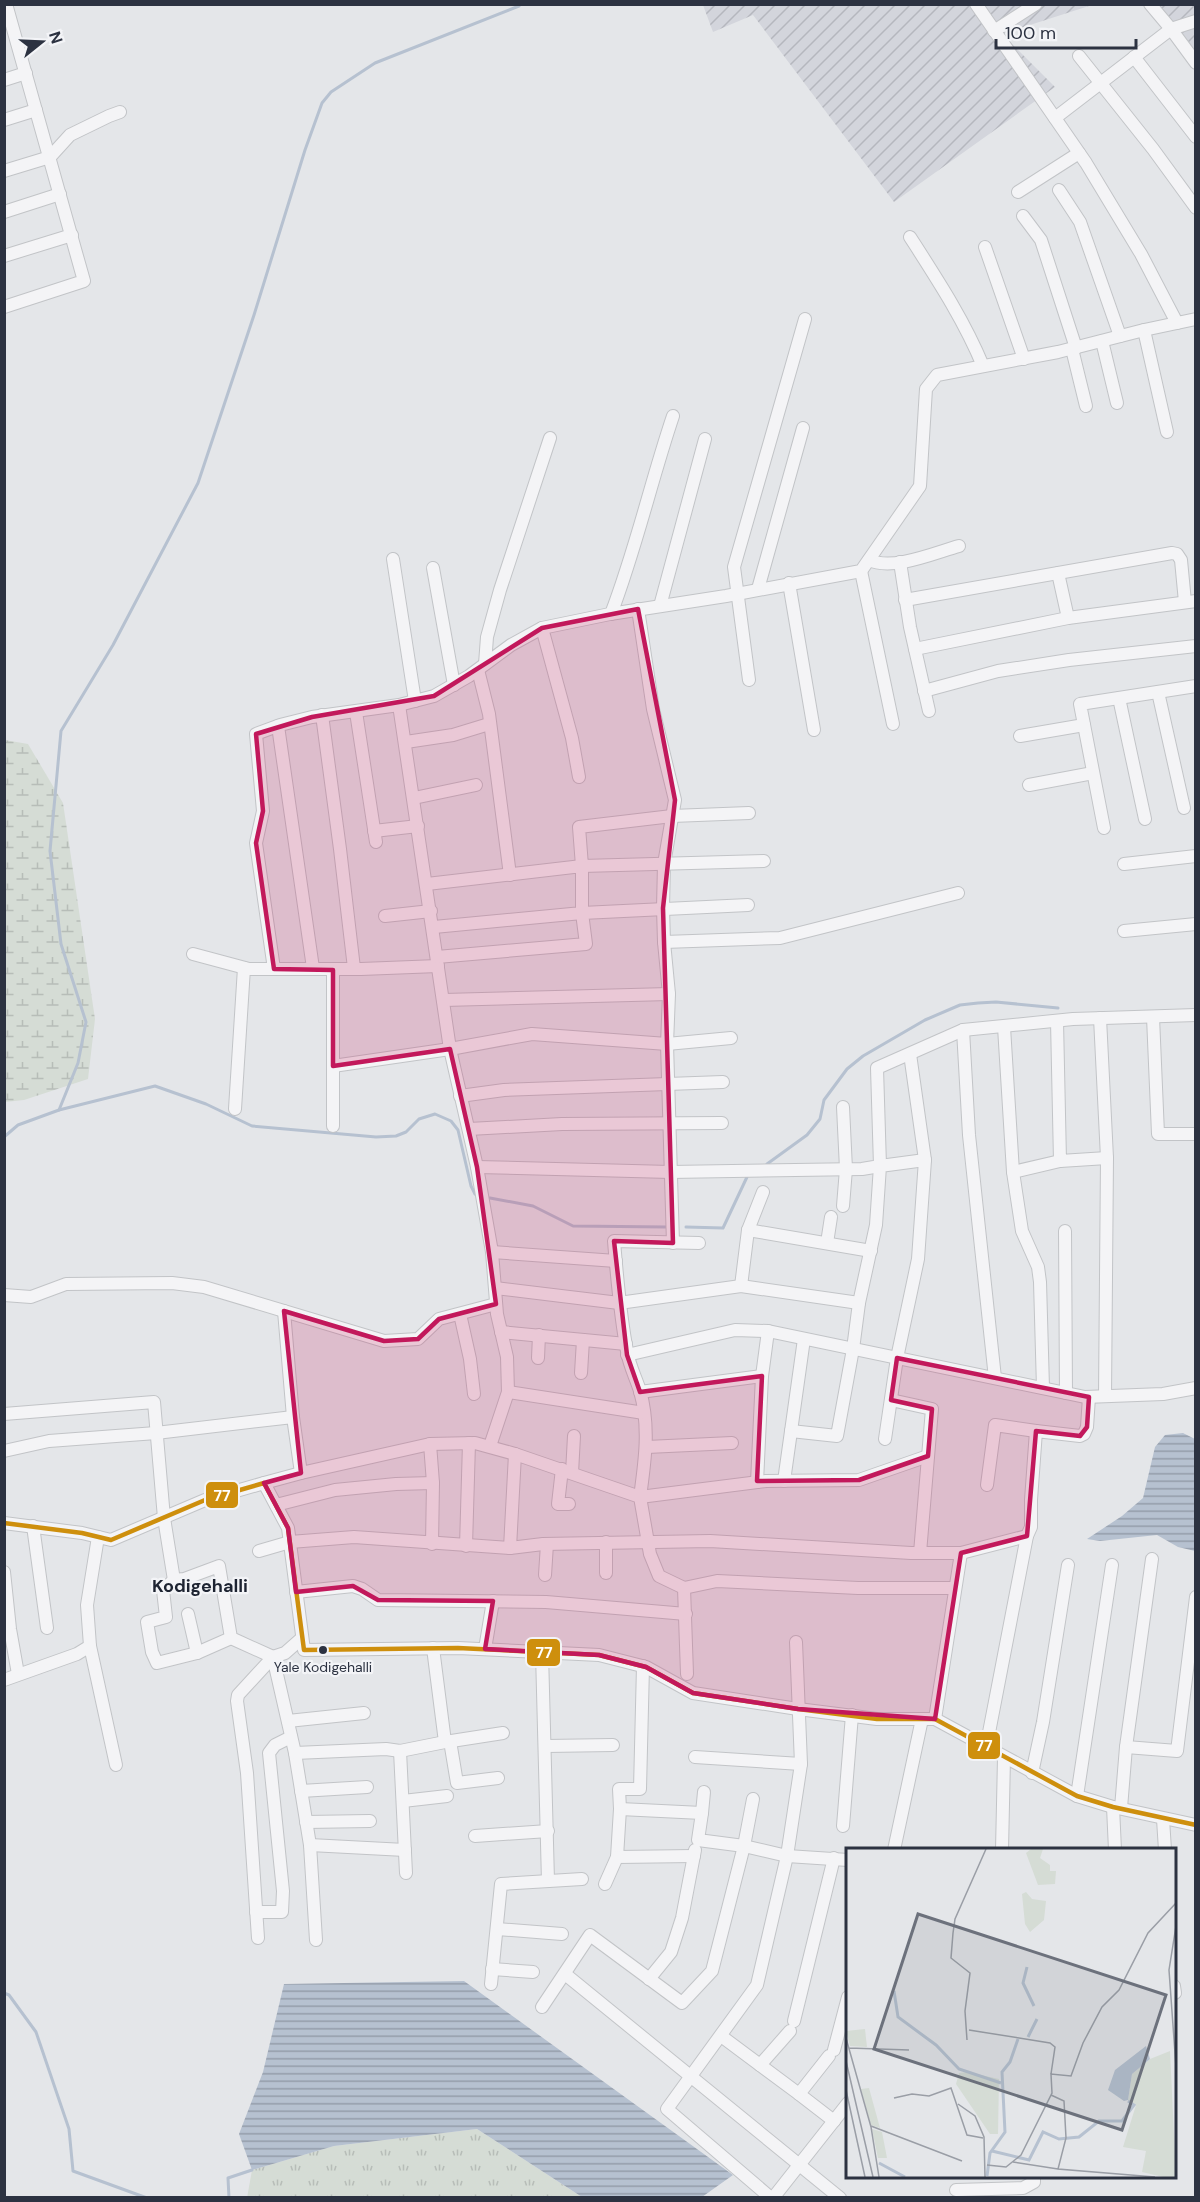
<svg xmlns="http://www.w3.org/2000/svg" width="1200" height="2202" font-family="'DM Sans',sans-serif">
  <style>
    .industrial { fill: url(#industrial-furrows) }
    .grass { fill: url(#grass-tufts) }
    .wetland { fill: url(#wetland-marsh) }
    .water { fill: url(#water-rules) }
    .lines { fill: none; stroke-linecap: round; stroke-linejoin: round }
    .stream { stroke: #b6c1d0; stroke-width: 3 }
    .minor-casing { stroke: #c2c4c7; stroke-width: 14 }
    .minor { stroke: #f4f4f6; stroke-width: 12 }
    .bus-1-casing { stroke: #f3f4f7; stroke-width: 9 }
    .bus-1 { stroke: #ce8f0d; stroke-width: 4.5 }
    .marked { fill: #c2185b; fill-opacity: 0.2; stroke: #c2185b; stroke-width: 4.5; stroke-linejoin: round }
    .bus-dot { fill: #2c3241; stroke: #f3f4f7; stroke-width: 2 }
    .labels { text-anchor: middle; dominant-baseline: central; stroke-width: 4.5; stroke-linejoin: round; paint-order: stroke }
    .bus-label { font-size: 14px; fill: #2c3241; stroke: #f3f4f7 }
    .neighbourhood-label { font-size: 18px; font-weight: bold; fill: #1e2432; stroke: #f3f4f7 }
    .inset-river { fill: none; stroke: #b6c1d0; stroke-width: 3 }
    .inset-road { fill: none; stroke: #9a9ea6; stroke-width: 1.5 }
    .view { fill: #6c717c; fill-opacity: 0.15; stroke: #6c717c; stroke-width: 3 }
    .inset-edge { fill: none; stroke: #2c3241; stroke-width: 3 }
    .line-badge { stroke: #f3f4f7; stroke-width: 2 }
    .badge-label { font-size: 16px; text-anchor: middle; font-weight: bold; fill: #fff }
  </style>
  <defs>
    <pattern id="industrial-furrows" width="10" height="10" patternUnits="userSpaceOnUse" patternTransform="scale(1.5)"><rect width="10" height="10" fill="#d3d5dc"/><path d="M-1 1l2-2M0 10L10 0M9 11l2-2" fill="none" stroke="#b5b7be"/></pattern>
    <pattern id="grass-tufts" width="24" height="20" patternUnits="userSpaceOnUse" patternTransform="scale(1.5)"><rect width="24" height="20" fill="#d5dcd5"/><path d="M3 7l-1-3M5 7V3M7 7l1-3M15 17l-1-3M17 17v-4M19 17l1-3" fill="none" stroke="#b7bdb8"/></pattern>
    <pattern id="wetland-marsh" width="20" height="14" patternUnits="userSpaceOnUse" patternTransform="scale(1.5)"><rect width="20" height="14" fill="#d5dcd5"/><path d="M1 5h8M5 5V1M11 12h8M15 12V8" fill="none" stroke="#b7bdb8"/></pattern>
    <pattern id="water-rules" width="6" height="5" patternUnits="userSpaceOnUse" patternTransform="scale(1.5)"><rect width="6" height="5" fill="#b6c1d0"/><path d="M0 2.5h6" fill="none" stroke="#949daa"/></pattern>
  </defs>
  <rect width="100%" height="100%" fill="#e4e6e9"/>
  <g class="industrial">
    <polygon points="703,5 1092,5 1002,34 1055,87 894,202 753,15 713,32"/>
    <polygon points="1159,5 1195,5 1195,50"/>
  </g>
  <polygon class="grass" points="477,2129 582,2197 247,2198 252,2170 334,2146"/>
  <polygon class="wetland" points="5,740 28,744 63,803 95,1019 88,1079 24,1100 5,1102"/>
  <g class="water">
    <polygon points="1183,1433 1195,1439 1195,1551 1178,1547 1157,1535 1100,1541 1087,1539 1122,1516 1143,1498 1155,1447 1165,1435"/>
    <polygon points="464,1981 733,2175 702,2197 582,2197 477,2129 334,2146 252,2170 239,2134 263,2072 284,1984"/>
  </g>
  <g class="lines">
    <g class="stream">
      <polyline points="59,1110 78,1063 86,1022 61,944 50,851 61,731 113,645 198,483 254,315 305,150 322,103 331,92 375,63 519,6"/>
      <polyline points="4,1137 18,1125 59,1110 155,1086 206,1104 252,1126 376,1137 396,1136 406,1132 419,1119 435,1114 451,1121 458,1130 471,1186 475,1194"/>
      <polyline points="767,1164 807,1135 820,1119 824,1100 847,1069 863,1056 925,1020 960,1005 978,1003 996,1002 1058,1008"/>
      <polyline points="490,1198 533,1206 573,1226 666,1227"/>
      <polyline points="686,1227 723,1228 747,1177"/>
      <polyline points="4,1993 9,1995 36,2032 69,2129 73,2171 147,2198"/>
      <polyline points="229,2198 228,2178 252,2170"/>
    </g>
    <defs>
      <g id="minor">
        <polyline points="976,4 1086,163 1141,254 1177,323"/>
        <polyline points="1150,4 1171,29 1196,63"/>
        <polyline points="994,31 1036,4"/>
        <polyline points="1079,56 1153,149 1196,208"/>
        <polyline points="1134,57 1196,137"/>
        <polyline points="4,80 26,73"/>
        <polyline points="1055,118 1171,29 1196,21"/>
        <polyline points="4,120 36,110"/>
        <polyline points="4,171 50,157 70,135 109,116 120,112"/>
        <polyline points="1059,190 1080,222 1120,336"/>
        <polyline points="1018,192 1079,153"/>
        <polyline points="4,212 60,194"/>
        <polyline points="1023,216 1041,240 1076,348"/>
        <path d="M910 237C937 279 964 320 983 366"/>
        <polyline points="985,247 1024,359"/>
        <polyline points="4,256 72,235"/>
        <polyline points="4,307 84,281 6,4"/>
        <polyline points="1144,330 1167,432"/>
        <polyline points="1102,341 1117,403"/>
        <polyline points="1072,349 1086,406"/>
        <polyline points="393,559 415,701"/>
        <path d="M869 560C893 571 934 553 959 546"/>
        <polyline points="900,562 910,627 929,711"/>
        <polyline points="433,568 454,685"/>
        <polyline points="861,571 893,724"/>
        <polyline points="1058,573 1068,618"/>
        <polyline points="789,583 814,730"/>
        <polyline points="758,589 803,428"/>
        <polyline points="905,600 1172,553 1177,554 1181,560 1185,602"/>
        <polyline points="660,606 705,439"/>
        <polyline points="638,609 653,709 675,800 664,864 663,908 664,942 669,994 667,1044 673,1243"/>
        <path d="M611 614C636 549 651 481 673 416"/>
        <polyline points="542,628 572,738 579,777"/>
        <polyline points="915,649 1068,618 1196,601"/>
        <polyline points="485,664 487,637 500,590 550,438"/>
        <polyline points="478,670 489,714 510,875"/>
        <polyline points="749,680 734,567 805,319"/>
        <polyline points="924,691 998,671 1069,660 1196,646"/>
        <polyline points="1158,692 1184,808"/>
        <polyline points="1119,698 1145,819"/>
        <polyline points="399,705 450,1049 477,1167 492,1252 497,1314 507,1357 508,1392 490,1446"/>
        <polyline points="356,712 376,842"/>
        <polyline points="322,715 340,849 354,968"/>
        <polyline points="278,726 313,968"/>
        <polyline points="1020,736 1084,725"/>
        <polyline points="406,742 453,735 489,724"/>
        <polyline points="1029,785 1093,773"/>
        <polyline points="414,798 476,785"/>
        <polyline points="749,813 672,816 579,827 582,866 764,861"/>
        <polyline points="1104,828 1080,704 1196,686"/>
        <polyline points="374,831 418,826"/>
        <polyline points="1124,864 1196,856"/>
        <polyline points="427,884 582,866 582,913 434,927"/>
        <polyline points="385,916 431,911"/>
        <polyline points="1124,931 1196,924"/>
        <polyline points="664,942 780,938 958,893"/>
        <polyline points="193,954 249,969 361,969 438,966"/>
        <polyline points="437,957 586,944 582,913 748,905"/>
        <polyline points="274,969 256,843 263,811 256,734 280,725 312,717 399,705 434,696 469,676 511,645 542,628 610,614 726,596 861,571 920,486 926,389 937,375 1058,352 1144,330 1196,319"/>
        <polyline points="444,1000 669,994"/>
        <polyline points="1153,1017 1158,1134 1196,1134"/>
        <polyline points="1100,1018 1107,1158 1105,1396"/>
        <polyline points="1057,1021 1060,1161 1107,1158"/>
        <polyline points="1004,1027 1013,1172 1022,1231 1038,1267 1040,1282 1043,1388"/>
        <polyline points="963,1030 969,1135 995,1378"/>
        <polyline points="333,1066 450,1049 532,1034 667,1044 731,1038"/>
        <polyline points="460,1096 504,1090 723,1082"/>
        <polyline points="843,1107 846,1169 843,1206"/>
        <polyline points="235,1109 244,968"/>
        <polyline points="333,1126 333,970"/>
        <polyline points="469,1129 562,1124 722,1123"/>
        <polyline points="477,1167 670,1172 862,1169 880,1166 877,1068 963,1030 1073,1019 1196,1015"/>
        <polyline points="1013,1172 1060,1161"/>
        <polyline points="748,1230 763,1192"/>
        <polyline points="1065,1231 1066,1393"/>
        <path d="M699 1243 614 1241C617 1278 620 1315 627 1351 629 1365 636 1378 640 1391 650 1426 645 1461 640 1497L766 1481 859 1480 928 1456"/>
        <polyline points="827,1243 831,1217"/>
        <polyline points="492,1252 616,1261"/>
        <polyline points="741,1286 748,1230 871,1251"/>
        <polyline points="495,1288 619,1303 741,1286 859,1303"/>
        <polyline points="4,1295 31,1297 66,1284 172,1283 204,1287 384,1341 418,1339 439,1319 496,1304"/>
        <polyline points="284,1311 293,1417 301,1473"/>
        <polyline points="460,1314 470,1359 474,1394"/>
        <polyline points="501,1332 626,1344"/>
        <polyline points="627,1355 735,1330 768,1331 1085,1397 1163,1394 1196,1388"/>
        <polyline points="538,1358 539,1335"/>
        <polyline points="581,1373 583,1340"/>
        <polyline points="508,1392 644,1413"/>
        <polyline points="640,1392 762,1376"/>
        <polyline points="891,1400 932,1409 920,1553"/>
        <polyline points="4,1414 154,1402 164,1518 174,1580"/>
        <polyline points="791,1431 837,1436 853,1349 859,1303 876,1225 880,1166 925,1160"/>
        <polyline points="885,1439 897,1358 918,1259 925,1160 910,1054"/>
        <polyline points="430,1444 433,1483 432,1544"/>
        <polyline points="647,1447 732,1443"/>
        <polyline points="4,1451 49,1441 156,1433 293,1417"/>
        <polyline points="562,1469 558,1504 569,1504"/>
        <polyline points="572,1473 574,1436"/>
        <polyline points="784,1481 804,1339"/>
        <polyline points="757,1482 762,1376 768,1331"/>
        <polyline points="264,1483 301,1473 430,1444 475,1443 515,1454 640,1497 650,1554 659,1576 684,1588 687,1674"/>
        <polyline points="987,1485 995,1425 1036,1431"/>
        <polyline points="276,1505 335,1490 396,1484 433,1483"/>
        <polyline points="4,1523 82,1533 111,1540 205,1500 264,1483 288,1528 304,1650 458,1648 599,1655 646,1667 693,1693 798,1709 877,1719 935,1719 1077,1796 1113,1807 1196,1825"/>
        <polyline points="33,1526 47,1628"/>
        <polyline points="466,1546 469,1443"/>
        <polyline points="510,1548 515,1454"/>
        <polyline points="259,1551 290,1542 354,1537 510,1548 543,1544 710,1541 911,1553 961,1553 1027,1536"/>
        <polyline points="4,1572 10,1629 18,1674"/>
        <polyline points="606,1573 606,1542"/>
        <polyline points="545,1575 547,1544"/>
        <polyline points="684,1588 717,1581 858,1588 955,1588"/>
        <polyline points="296,1592 353,1586 362,1589 378,1600 546,1602 686,1614"/>
        <polyline points="188,1614 197,1653 157,1663 152,1652 147,1622 166,1617 163,1590 174,1580 184,1579 219,1566 231,1638 273,1657 295,1753 310,1845 316,1940"/>
        <polyline points="90,1646 116,1765"/>
        <polyline points="433,1648 445,1742 503,1733"/>
        <polyline points="485,1649 493,1601"/>
        <polyline points="197,1653 231,1638"/>
        <polyline points="542,1653 548,1881"/>
        <polyline points="643,1666 640,1789 619,1789 620,1809 617,1857 694,1856"/>
        <polyline points="4,1680 77,1654 90,1646 87,1605 98,1537"/>
        <polyline points="935,1719 961,1553"/>
        <polyline points="288,1721 364,1713"/>
        <polyline points="450,1741 457,1783 498,1778"/>
        <polyline points="546,1746 613,1745"/>
        <polyline points="1126,1747 1177,1751 1196,1597"/>
        <polyline points="986,1748 1027,1536 1031,1527 1031,1500 1036,1431 1080,1436 1084,1434 1087,1427 1089,1397"/>
        <polyline points="400,1751 406,1873"/>
        <polyline points="295,1753 386,1749 400,1751 445,1742"/>
        <polyline points="695,1757 801,1764"/>
        <polyline points="1032,1773 1043,1722 1068,1565"/>
        <polyline points="301,1791 367,1787"/>
        <polyline points="1077,1796 1112,1565"/>
        <polyline points="403,1801 447,1796"/>
        <polyline points="1113,1807 1115,1850"/>
        <polyline points="1121,1808 1126,1747 1152,1559"/>
        <polyline points="620,1809 702,1813 698,1840 744,1846 787,1856 848,1860"/>
        <polyline points="702,1813 704,1792"/>
        <polyline points="1163,1819 1165,1850"/>
        <polyline points="306,1822 370,1821"/>
        <polyline points="843,1826 852,1715"/>
        <polyline points="475,1836 548,1831"/>
        <polyline points="310,1845 405,1850"/>
        <polyline points="894,1850 922,1719"/>
        <polyline points="1002,1850 1004,1758"/>
        <polyline points="605,1884 617,1857"/>
        <polyline points="256,1912 282,1912 283,1891 269,1753 275,1745 291,1737"/>
        <polyline points="497,1929 562,1934"/>
        <polyline points="258,1938 247,1773 237,1701 238,1695 273,1657 285,1653 302,1638"/>
        <polyline points="492,1969 533,1972"/>
        <polyline points="565,1974 840,2198"/>
        <polyline points="649,1979 671,1952 682,1918 695,1850"/>
        <polyline points="491,1984 501,1884 582,1879"/>
        <polyline points="1174,1986 1175,1993"/>
        <polyline points="542,2007 590,1935 682,2003 712,1971 744,1846 753,1799"/>
        <polyline points="794,2021 834,1858"/>
        <polyline points="721,2036 799,2094"/>
        <polyline points="834,2050 848,1997"/>
        <polyline points="829,2056 799,2094 834,2121"/>
        <polyline points="760,2065 790,2031"/>
        <polyline points="956,2190 1023,2188 1034,2182 1034,2176"/>
        <polyline points="771,2198 667,2109 757,1985 787,1856 801,1764 796,1642"/>
        <polyline points="773,2198 848,2103"/>
      </g>
    </defs>
    <use href="#minor" class="minor-casing"/>
    <use href="#minor" class="minor"/>
    <defs>
      <polyline id="bus-1" points="4,1523 82,1533 111,1540 205,1500 264,1483 288,1528 304,1650 458,1648 599,1655 646,1667 693,1693 798,1709 877,1719 935,1719 1077,1796 1113,1807 1196,1825"/>
    </defs>
    <use href="#bus-1" class="bus-1-casing"/>
    <use href="#bus-1" class="bus-1"/>
  </g>
  <path class="marked" d="M638 609 675 800 663 908 673 1243 614 1241 627 1355 640 1392 762 1376 757 1481 859 1480 928 1456 932 1409 891 1400 897 1358 1089 1397 1087 1427 1080 1436 1036 1431 1027 1536 961 1553 935 1719 798 1709 693 1693 646 1667 599 1655 485 1649 493 1601 378 1600 353 1586 296 1592 288 1528 264 1483 301 1473 284 1311 384 1341 418 1339 439 1319 496 1304 477 1167 450 1049 333 1066V970L274 969 256 843 263 811 256 734 312 717 434 696 542 628Z"/>
  <circle class="bus-dot" cx="323" cy="1650" r="5"/>
  <g class="labels">
    <g class="bus-label">
      <text x="323" y="1667">Yale Kodigehalli</text>
    </g>
    <g class="neighbourhood-label">
      <text x="200" y="1586">Kodigehalli</text>
    </g>
  </g>
  <g transform="translate(846 1848)">
    <rect width="330" height="330" fill="#e4e6e9"/>
    <path d="M185 1H197L194 10 204 17V23H210L209 36 192 37 180 5ZM19 181 21 199 4 198 0 183ZM324 203 330 329H317L296 324 300 303 277 299 290 257 282 252 286 226 304 211ZM23 240 34 280 25 277 15 241ZM26 281 36 284 41 310H32Z" fill="#d5dcd5"/>
    <path d="M180 44 186 51 200 53 198 72 184 84 179 76 176 46ZM121 224 153 231 152 286H144L110 236 113 225Z" fill="#d5dcd5"/>
    <path d="M300 198 304 211 286 226 282 252 278 253 262 242 269 222Z" fill="#b6c1d0"/>
    <path class="inset-river" d="M181 119 177 135 188 158M48 143 52 169 90 197 113 221 155 235M182 189 191 171M146 303 183 312 197 284 213 291 233 289 253 273H276L288 257 282 253M33 315 59 329M141 328 144 305 159 284 156 224 164 214 172 191"/>
    <path class="inset-road" d="M330 78 323 122 330 219M123 182 204 195 209 199 205 226M0 190 25 279 33 329M121 192 119 163 124 125 105 110 107 85 109 71 140 1M3 200 63 202M0 213 27 329M0 242 19 329M205 247 218 253 220 290 212 321 309 329M48 250 66 246 83 248 105 240 121 287 137 290M112 256 129 268 138 289 139 329M25 278 116 313M167 314 212 321M141 317 160 319 175 307 206 245 205 226 225 228 237 195 256 159 273 142 302 85 330 55"/>
    <path class="view" d="M72 66 320 147 276 282 28 201Z"/>
    <rect width="330" height="330" class="inset-edge"/>
  </g>
  <g class="line-badge">
    <rect x="205" y="1481" width="34" height="28" rx="6" fill="#ce8f0d"/>
    <rect x="526" y="1638" width="35" height="29" rx="6" fill="#ce8f0d"/>
    <rect x="967" y="1731" width="34" height="29" rx="6" fill="#ce8f0d"/>
  </g>
  <g class="badge-label">
    <text x="222" y="1501">77</text>
    <text x="544" y="1658">77</text>
    <text x="984" y="1751">77</text>
  </g>
  <rect width="1200" height="2202" fill="none" stroke="#2c3241" stroke-width="12"/>
  <g transform="translate(42 42) rotate(72)" stroke="#f3f4f7" stroke-width="4.5" paint-order="stroke">
  <path d="M0-4.5L10 22L0 15L-10 22Z" fill="#2c3241"/>
  <text y="-9" font-size="16" font-weight="bold" text-anchor="middle" fill="#2c3241">N</text>
  </g>
  <path d="M996 39v9h140v-9" fill="none" stroke="#2c3241" stroke-width="3"/>
  <text x="1005" y="39" font-size="18" fill="#2c3241" stroke="#f3f4f7" stroke-width="4.5" paint-order="stroke">100 m</text>
</svg>
